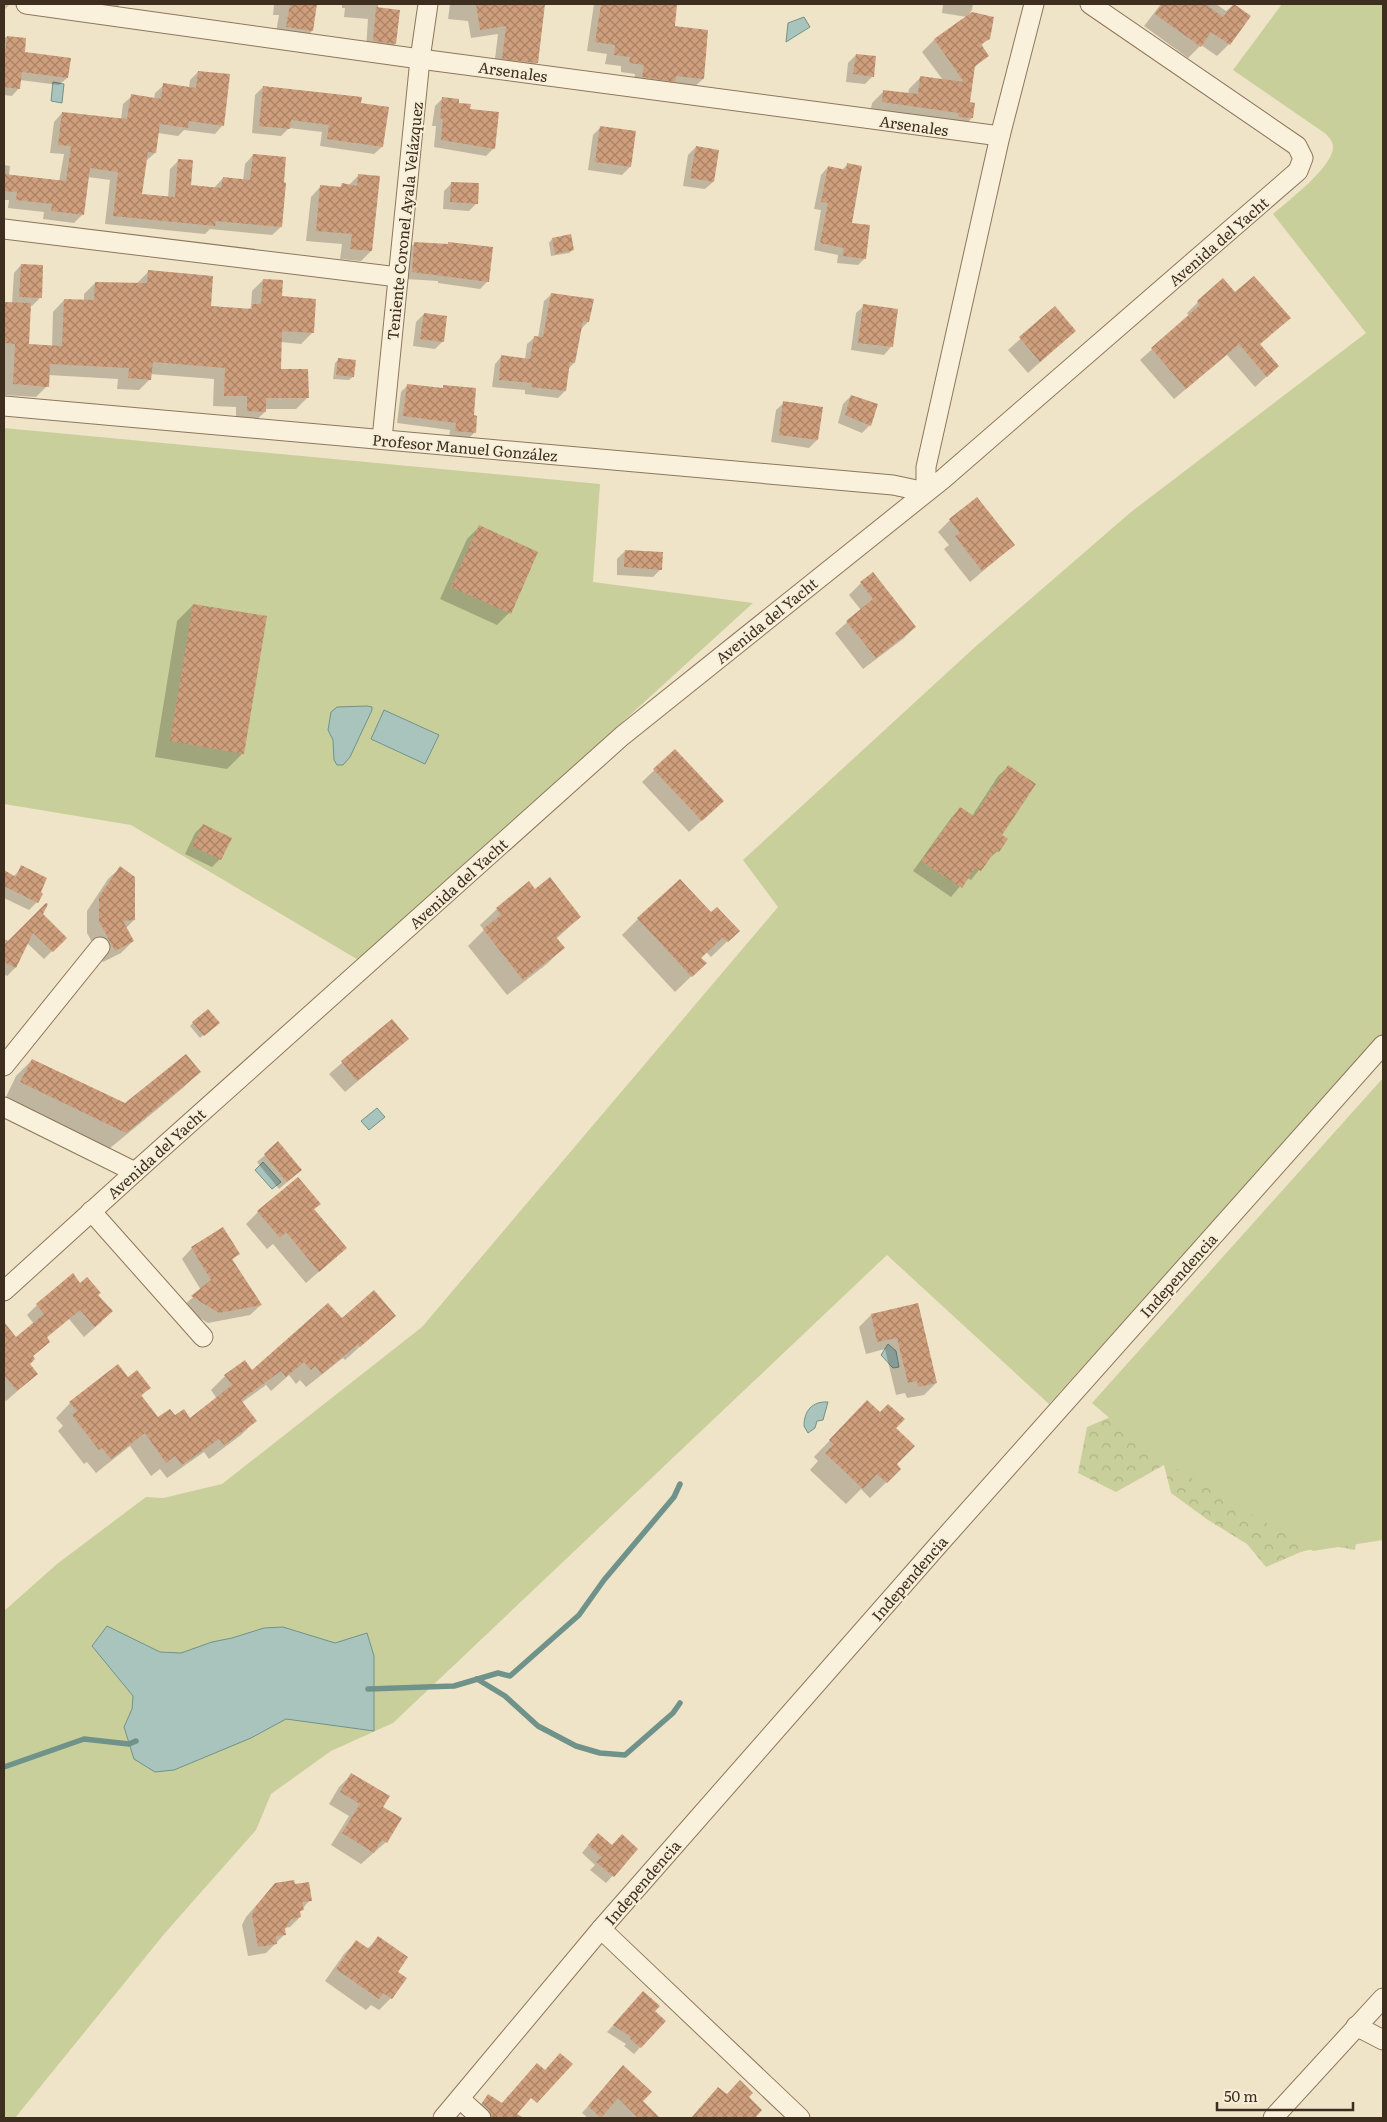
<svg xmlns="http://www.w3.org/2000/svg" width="1387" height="2122" font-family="Literata,serif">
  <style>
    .forest { fill: url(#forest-crowns) }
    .green { fill: #c9cf9b }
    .water { fill: #a9c4bc; stroke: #6f938a }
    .shadow { fill: #0003 }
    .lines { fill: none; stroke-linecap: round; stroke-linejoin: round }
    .stream { stroke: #6f938a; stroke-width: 5.5 }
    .building { fill: url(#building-cross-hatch) }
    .minor-casing { stroke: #8d765c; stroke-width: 21 }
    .minor { stroke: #faf1dc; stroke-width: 19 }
    .labels { text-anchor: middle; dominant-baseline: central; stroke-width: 4; stroke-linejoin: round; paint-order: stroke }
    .street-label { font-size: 15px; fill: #3d2e20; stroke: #f7eed8 }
  </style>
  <defs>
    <pattern id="forest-crowns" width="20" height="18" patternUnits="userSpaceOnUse" patternTransform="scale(1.25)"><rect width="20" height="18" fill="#c9cf9b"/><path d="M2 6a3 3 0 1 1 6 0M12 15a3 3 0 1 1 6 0" fill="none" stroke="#aeb285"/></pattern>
    <pattern id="building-cross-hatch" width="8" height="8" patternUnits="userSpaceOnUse" patternTransform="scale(1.25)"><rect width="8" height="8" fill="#cf9f7d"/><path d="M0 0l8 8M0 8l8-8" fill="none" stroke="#a98266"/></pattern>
  </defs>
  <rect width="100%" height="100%" fill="#f0e4c8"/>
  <polygon class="forest" points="1115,1415 1360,1516 1355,1550 1328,1545 1301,1552 1266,1567 1247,1544 1208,1520 1171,1493 1164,1465 1116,1492 1078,1473 1087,1427"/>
  <g class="green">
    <path d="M1282 4H1383V1034L1049 1404 887 1255 393 1723 331 1751 271 1794 256 1830 165 1933 15 2118H4V1611L57 1564 146 1497 163 1498 222 1484 422 1327 778 907 743 860 975 647 1131 512 1366 333 1273 214C1288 201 1333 167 1333 147 1333 141 1329 138 1326 134L1233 70Z"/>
    <polygon points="4,428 600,484 593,582 753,603 360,961 131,825 4,804"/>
    <polygon points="1383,1078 1383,1540 1313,1551 1149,1452 1092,1403"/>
  </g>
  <g class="water">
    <polygon points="804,17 810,27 786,42 788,23"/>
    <polygon points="53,82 64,84 62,103 51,101"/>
    <polygon points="367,706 372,707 372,710 350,757 343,765 337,765 334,760 333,740 328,730 331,712 337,707"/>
    <polygon points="384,710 439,735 425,764 371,739"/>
    <polygon points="377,1108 385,1117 369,1130 361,1121"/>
    <polygon points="263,1162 281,1182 272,1189 255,1170"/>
    <polygon points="888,1344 896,1351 899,1367 893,1368 881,1355"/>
    <path d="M828 1402 823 1420 817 1421 815 1428 808 1433 804 1426C804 1411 812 1401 828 1402Z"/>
    <polygon points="107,1626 160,1652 181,1653 212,1642 232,1638 264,1628 283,1627 335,1643 367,1633 374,1656 374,1731 286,1719 251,1738 174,1770 155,1772 134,1759 124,1727 132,1709 133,1696 92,1646"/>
  </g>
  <g class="shadow">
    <polygon points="4,4 17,4 9,5 4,10"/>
    <polygon points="54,4 120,4 109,17"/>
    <polygon points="274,4 315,4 312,31 301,42 275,38 279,15 273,15"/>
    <polygon points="342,4 378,4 378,9 395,44 387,52 366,49 368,19 344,17 345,8 342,8"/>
    <polygon points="450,4 544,4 537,63 528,72 494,67 498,34 471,38 468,21 448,19"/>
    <polygon points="594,4 676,5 673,27 706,31 703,79 693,88 633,86 635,74 621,72 621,66 605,64 607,54 587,51"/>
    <polygon points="943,4 973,4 972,10 967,17 942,13"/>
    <polygon points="1161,4 1216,4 1226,11 1233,5 1249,16 1229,44 1217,56 1201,45 1188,58 1144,26"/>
    <polygon points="972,14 988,38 981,46 987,55 973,69 969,104 972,118 960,130 870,114 872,103 884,91 908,94 909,89 921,77 943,80 922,52 934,40"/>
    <polygon points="4,37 25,39 23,53 67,78 59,85 20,80 19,88 12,96 4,95"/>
    <polygon points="856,55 873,76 865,84 846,82 848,63"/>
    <polygon points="198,72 223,125 215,134 184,130 178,136 158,133 155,153 146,161 140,195 168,198 170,169 178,161 190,186 214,188 223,178 243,181 245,164 253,155 282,184 285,184 281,227 272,235 210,229 205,234 105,224 110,180 88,177 82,215 74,223 43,219 44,212 8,208 9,200 4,200 4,165 10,166 9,175 59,182 64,154 50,153 54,122 62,113 121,120 123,104 132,96 154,99 155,93 164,85 189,88 190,80"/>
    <polygon points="263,87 360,104 382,147 374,154 320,146 322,132 289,128 281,136 252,133 255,95"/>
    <polygon points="443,98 469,110 494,148 486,156 434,147 436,126 432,126 435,106"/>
    <polygon points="601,127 630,167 622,175 588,170 593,135"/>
    <polygon points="696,147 713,182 705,189 683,186 688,155"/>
    <polygon points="848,164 850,224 865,258 858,265 837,263 838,255 814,250 821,210 814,209 821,175 828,167 842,170"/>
    <polygon points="359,175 371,251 361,261 340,259 342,244 306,241 311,197 321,186 339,188 342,185 348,186"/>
    <polygon points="452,183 477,203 469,211 443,209 444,191"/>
    <polygon points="552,239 573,250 569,253 551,256 549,243"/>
    <polygon points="415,243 447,245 448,243 488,281 480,289 438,283 438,281 406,279 408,250"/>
    <polygon points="21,265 40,298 32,306 30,306 28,346 52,347 53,312 64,300 84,301 84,294 95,283 136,284 148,272 210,307 248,310 251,307 252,291 263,280 281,297 312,333 301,344 281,342 280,370 307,398 296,409 265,409 265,412 253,423 236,422 236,407 213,406 214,379 150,374 150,379 139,390 117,389 118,379 48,375 47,386 36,397 4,395 4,303 12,304 14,273"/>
    <polygon points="1235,293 1289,318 1259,345 1278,366 1255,387 1227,355 1174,399 1140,360 1189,316 1187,313 1198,302"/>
    <polygon points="552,294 592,300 588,322 581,329 574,363 568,369 565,391 558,398 525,394 525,390 492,387 495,364 502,356 525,359 527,344 535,337 538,338 544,301"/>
    <polygon points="864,306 891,347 884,355 851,350 856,313"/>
    <polygon points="1055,308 1075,331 1028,373 1008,350"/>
    <polygon points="424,314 443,341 435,349 413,346 416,322"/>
    <polygon points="339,359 353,377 349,380 333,379 335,363"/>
    <polygon points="408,385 441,389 444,387 472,416 474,433 467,440 449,438 450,430 397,423 401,392"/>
    <polygon points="851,396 870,425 862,433 838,423 843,404"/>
    <polygon points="784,403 817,440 809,448 771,442 776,410"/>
    <polygon points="950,520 1014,545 970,582 944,549 949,545 938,532"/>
    <polygon points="479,527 509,613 497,625 440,599 467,539"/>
    <polygon points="625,551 661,569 653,577 617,575 617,559"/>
    <polygon points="861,583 915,627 903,639 863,669 835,633 861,610 849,595"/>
    <polygon points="193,605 243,753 227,769 155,757 177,621"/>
    <polygon points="675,750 710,813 689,832 642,782"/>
    <polygon points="1008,767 998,851 987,860 971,880 967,878 951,897 913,871 951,818 961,808 972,816 998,776"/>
    <polygon points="203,825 220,859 212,867 185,854 195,833"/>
    <polygon points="22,867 37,902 29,910 4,898 4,871 13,877"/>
    <polygon points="120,868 134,920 126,928 133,941 121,953 103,962 87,933 87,911 108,879"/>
    <polygon points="529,883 535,890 580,917 556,939 563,948 547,964 507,995 468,946 484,930 480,925 497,909"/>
    <polygon points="41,914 65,938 44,959 27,943 15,968 7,976 4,974 4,939 9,941"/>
    <polygon points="711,914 738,931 711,957 706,952 700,958 705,963 675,992 622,935 638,919"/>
    <polygon points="392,1020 408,1039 345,1092 329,1074"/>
    <polygon points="193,1023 214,1026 200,1038 190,1026"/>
    <polygon points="32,1060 125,1105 199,1072 183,1088 109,1149 5,1099 16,1076"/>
    <polygon points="265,1155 293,1177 279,1189 257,1162"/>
    <polygon points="313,1209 346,1248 306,1283 273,1244 267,1249 246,1224 258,1212"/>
    <polygon points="192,1248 238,1254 232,1260 261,1305 250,1315 208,1323 182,1307 201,1290 182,1259"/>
    <polygon points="80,1284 97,1295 101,1322 84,1337 69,1319 46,1338 49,1342 32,1357 29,1364 37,1374 6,1401 4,1398 4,1337 10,1332 16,1338 34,1324 27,1315 37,1305"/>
    <polygon points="918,1304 936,1383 924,1395 907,1398 905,1393 896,1395 885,1349 866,1354 859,1327 871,1315"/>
    <polygon points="394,1316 345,1360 343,1358 306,1387 300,1380 296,1384 289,1375 271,1391 266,1385 241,1403 255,1421 241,1435 209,1459 204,1452 167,1478 160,1469 151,1476 130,1446 96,1473 87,1462 84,1464 58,1431 63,1426 56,1418 70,1403 128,1379 149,1388 141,1396 158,1419 174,1417 190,1420 217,1399 211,1390 225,1376 252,1372 342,1320"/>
    <polygon points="851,1418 894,1428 895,1464 900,1469 870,1498 861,1489 846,1504 810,1470 818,1461 814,1457"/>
    <polygon points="351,1775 381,1807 386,1842 361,1864 331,1845 349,1816 329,1804 339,1787"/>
    <polygon points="591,1842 612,1846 637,1849 606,1883 590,1870 595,1865 582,1853"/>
    <polygon points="275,1884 294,1885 310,1900 299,1913 300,1917 290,1927 285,1928 285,1934 266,1953 248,1956 242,1925 246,1917"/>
    <polygon points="379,1938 396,1972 391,1998 379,2010 371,2005 366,2010 325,1981 344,1954 356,1942 367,1949"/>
    <polygon points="637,1999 664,2021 634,2054 624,2046 626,2044 607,2032"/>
    <polygon points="617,2073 641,2101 658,2118 588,2118 582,2113"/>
    <polygon points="534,2091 514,2118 482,2118 475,2111 488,2096 501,2104"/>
    <polygon points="712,2095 747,2097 757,2118 692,2118"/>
  </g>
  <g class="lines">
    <g class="stream">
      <polyline points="477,1679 505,1696 538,1726 576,1746 600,1753 625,1755 673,1713 680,1703"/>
      <polyline points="368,1689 454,1686 498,1673 510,1676 579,1615 604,1580 674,1497 680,1484"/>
      <polyline points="4,1767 84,1739 129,1744 136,1741"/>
    </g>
  </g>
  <g class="building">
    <polygon points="290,4 317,4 313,31 286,27"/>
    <polygon points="476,4 545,4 538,63 502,59 506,26 480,30"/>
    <polygon points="601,4 677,4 675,26 708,30 704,79 676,76 675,82 642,77 644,65 629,63 630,57 614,55 615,45 595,42"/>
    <polygon points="1162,4 1205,4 1223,17 1234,4 1251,16 1230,45 1211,32 1201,47 1155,14"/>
    <polygon points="376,7 400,10 396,44 373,41"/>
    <polygon points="972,12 994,17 990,39 981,44 989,56 975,66 970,102 975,103 973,118 958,117 959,113 882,102 883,90 918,94 920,76 964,82 934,39"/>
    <polygon points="7,36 26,38 25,52 71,58 68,78 22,72 20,89 4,87 4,63"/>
    <polygon points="856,54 876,56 874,77 853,74"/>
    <polygon points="198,71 230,74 224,126 189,121 188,128 160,124 156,153 148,152 142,194 175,197 178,159 193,160 191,185 221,188 223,177 250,180 253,154 286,157 284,182 286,183 282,227 216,221 215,226 113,216 118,172 90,168 84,215 51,211 52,204 16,200 17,192 4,191 4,174 66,181 71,146 58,145 62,112 127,119 131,94 161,99 163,83 196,88"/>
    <polygon points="263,86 362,97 361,103 389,107 383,147 327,139 329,125 291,120 290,129 259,126"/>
    <polygon points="442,97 459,99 459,103 471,104 470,109 499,112 495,149 441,140 443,119 440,118"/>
    <polygon points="600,126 636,131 631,167 595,162"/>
    <polygon points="696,146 719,150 714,182 690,178"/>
    <polygon points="847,163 862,166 852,223 870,225 866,259 843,256 844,248 820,243 828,203 821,202 828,166 846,170"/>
    <polygon points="358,174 380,176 372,251 350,249 352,234 316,231 320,185 341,187 342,183 357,186"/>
    <polygon points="451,182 479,183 478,204 450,202"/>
    <polygon points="571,234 574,250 555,254 552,238"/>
    <polygon points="414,242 448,244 448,242 493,247 489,282 412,272"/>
    <polygon points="21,264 43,265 42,298 19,297"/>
    <polygon points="148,270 213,276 211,306 252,309 252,304 261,304 263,279 283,280 282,296 316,299 314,333 282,331 281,369 308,369 309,398 266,398 266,412 247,411 247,396 224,396 225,368 153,362 151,380 128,378 129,368 50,364 49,387 13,384 15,344 4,343 4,302 31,303 29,344 62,346 64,299 94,300 95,282 147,283"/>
    <polygon points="1254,276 1291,318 1260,344 1279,366 1267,377 1239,344 1186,389 1151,348 1200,305 1197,301 1223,278 1235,292"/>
    <polygon points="551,293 594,299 589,322 583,321 575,363 570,362 566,391 531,387 532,383 499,380 501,355 530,359 534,336 543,337"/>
    <polygon points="863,304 898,309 893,347 858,343"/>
    <polygon points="1055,306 1076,331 1040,362 1019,337"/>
    <polygon points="424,313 447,316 444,342 420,339"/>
    <polygon points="338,358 356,360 354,377 336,375"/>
    <polygon points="407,384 443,388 443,385 476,388 474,415 477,416 476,433 455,431 456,423 403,416"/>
    <polygon points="851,395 878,404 871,426 845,415"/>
    <polygon points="783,401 823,407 818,440 779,435"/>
    <polygon points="977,497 1015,545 982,571 955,536 960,533 949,519"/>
    <polygon points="479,525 538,552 511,614 451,587"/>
    <polygon points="625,550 663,552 662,570 624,567"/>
    <polygon points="873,572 916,627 876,658 846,621 873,599 860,582"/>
    <polygon points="193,604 267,616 244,754 170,741"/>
    <polygon points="675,749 724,801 702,821 653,769"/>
    <polygon points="1008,765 1036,784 1002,835 1008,839 999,852 996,850 981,871 975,868 962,888 921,861 960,807 974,816"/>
    <polygon points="203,824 232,838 221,860 192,846"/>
    <polygon points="21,865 47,878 41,892 43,894 38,903 4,886 4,870 16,877"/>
    <polygon points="120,866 135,877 135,920 123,921 134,941 115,951 99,921 99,897"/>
    <polygon points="550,877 581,917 556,937 565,948 523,980 483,929 501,915 496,908 529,881 535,889"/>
    <polygon points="680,879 711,912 717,907 740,931 728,942 723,937 701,958 707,963 692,977 637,918"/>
    <polygon points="46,903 48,904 43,914 67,938 53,952 33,933 16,968 4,962 4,945"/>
    <polygon points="208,1009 220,1023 204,1036 192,1022"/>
    <polygon points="392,1019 409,1039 357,1081 341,1061"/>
    <polygon points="186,1054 201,1072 126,1133 20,1082 32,1059 125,1103"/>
    <polygon points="278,1141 302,1170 287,1182 264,1154"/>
    <polygon points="298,1177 321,1204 314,1209 347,1248 319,1272 286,1232 280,1238 257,1211"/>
    <polygon points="223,1227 240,1254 232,1259 262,1305 219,1313 191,1296 211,1280 191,1247"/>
    <polygon points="73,1273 80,1283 87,1277 101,1293 98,1295 113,1311 95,1327 80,1310 47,1337 50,1342 33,1356 35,1359 30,1364 38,1374 17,1391 4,1375 4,1322 16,1337 44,1314 36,1304"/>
    <polygon points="374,1290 396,1316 360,1347 358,1344 322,1374 315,1366 311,1370 304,1362 286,1377 281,1371 241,1400 257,1421 224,1445 219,1439 182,1465 175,1456 166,1463 145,1433 111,1459 102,1448 99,1450 72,1415 77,1411 69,1402 118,1364 128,1377 137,1370 151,1388 141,1395 158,1417 170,1409 175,1415 184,1409 190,1418 232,1385 224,1375 245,1360 252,1370 328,1303 342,1318"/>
    <polygon points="918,1303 937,1383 918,1387 917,1381 908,1383 897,1338 877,1342 871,1314"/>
    <polygon points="867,1400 880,1412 888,1404 905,1419 896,1428 915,1446 897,1464 901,1469 887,1483 877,1474 863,1489 825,1453 834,1444 829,1440"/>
    <polygon points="351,1773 390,1796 383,1807 402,1818 387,1843 382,1840 374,1853 342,1833 360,1804 340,1792"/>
    <polygon points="598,1833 612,1845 622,1834 638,1849 614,1877 596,1862 602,1857 588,1845"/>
    <polygon points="294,1880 295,1884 309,1882 312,1901 302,1902 304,1910 300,1911 301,1917 291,1919 285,1929 286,1935 276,1936 277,1944 258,1947 252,1915 256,1906 275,1883"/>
    <polygon points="378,1936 408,1957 398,1972 407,1978 392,1999 383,1993 379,1999 336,1969 356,1940 369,1949"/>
    <polygon points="643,1991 660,2006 655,2011 666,2021 641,2048 630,2039 631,2037 613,2025"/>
    <polygon points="560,2053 573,2064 537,2103 531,2098 517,2114 524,2118 492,2118 489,2110 482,2103 488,2094 502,2103 537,2063 545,2070"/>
    <polygon points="623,2065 652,2092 643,2101 660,2118 638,2118 618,2098 601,2118 588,2106"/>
    <polygon points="740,2080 753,2093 749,2097 762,2110 755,2118 691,2118 718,2087 727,2094"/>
  </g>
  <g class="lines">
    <defs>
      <g id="minor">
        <polyline points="26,4 420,59 1000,136"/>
        <polyline points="4,229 398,277"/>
        <polyline points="4,406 893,485 926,492"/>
        <polyline points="382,439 420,59 428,4"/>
        <polyline points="926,492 926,467 1000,136 1034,4"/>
        <polyline points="4,1066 100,947"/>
        <polyline points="4,1107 135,1172"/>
        <polyline points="91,1211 203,1337"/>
        <polyline points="4,1291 135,1172 622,736 943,479 1298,171 1303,158 1297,146 1090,4"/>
        <polyline points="601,1929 800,2118"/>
        <polyline points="1356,2026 1383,2040"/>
        <polyline points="460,2099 481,2118"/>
        <polyline points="443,2118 601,1929 939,1544 1383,1045"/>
        <polyline points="1273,2118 1383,1998"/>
      </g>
    </defs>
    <use href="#minor" class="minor-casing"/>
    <use href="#minor" class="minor"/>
  </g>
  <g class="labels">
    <g class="street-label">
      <text transform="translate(513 71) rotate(8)">Arsenales</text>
      <text transform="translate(914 125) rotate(8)">Arsenales</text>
      <text transform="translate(404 221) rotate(-84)">Teniente Coronel Ayala Velázquez</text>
      <text transform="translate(1218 241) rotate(-41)">Avenida del Yacht</text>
      <text transform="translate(465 447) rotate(5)">Profesor Manuel González</text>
      <text transform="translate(766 620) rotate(-39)">Avenida del Yacht</text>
      <text transform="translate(458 883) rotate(-42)">Avenida del Yacht</text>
      <text transform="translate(156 1153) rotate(-42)">Avenida del Yacht</text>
      <text transform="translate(1178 1275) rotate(-48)">Independencia</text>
      <text transform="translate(909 1578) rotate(-49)">Independencia</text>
      <text transform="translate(642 1882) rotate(-49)">Independencia</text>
    </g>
  </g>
  <rect width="1387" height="2122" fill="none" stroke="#3d2e20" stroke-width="10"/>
  <path d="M1217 2102v8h136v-8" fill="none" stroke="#3d2e20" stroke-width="2.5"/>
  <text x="1224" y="2102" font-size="15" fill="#3d2e20" stroke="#f7eed8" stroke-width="4" paint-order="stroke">50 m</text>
</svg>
